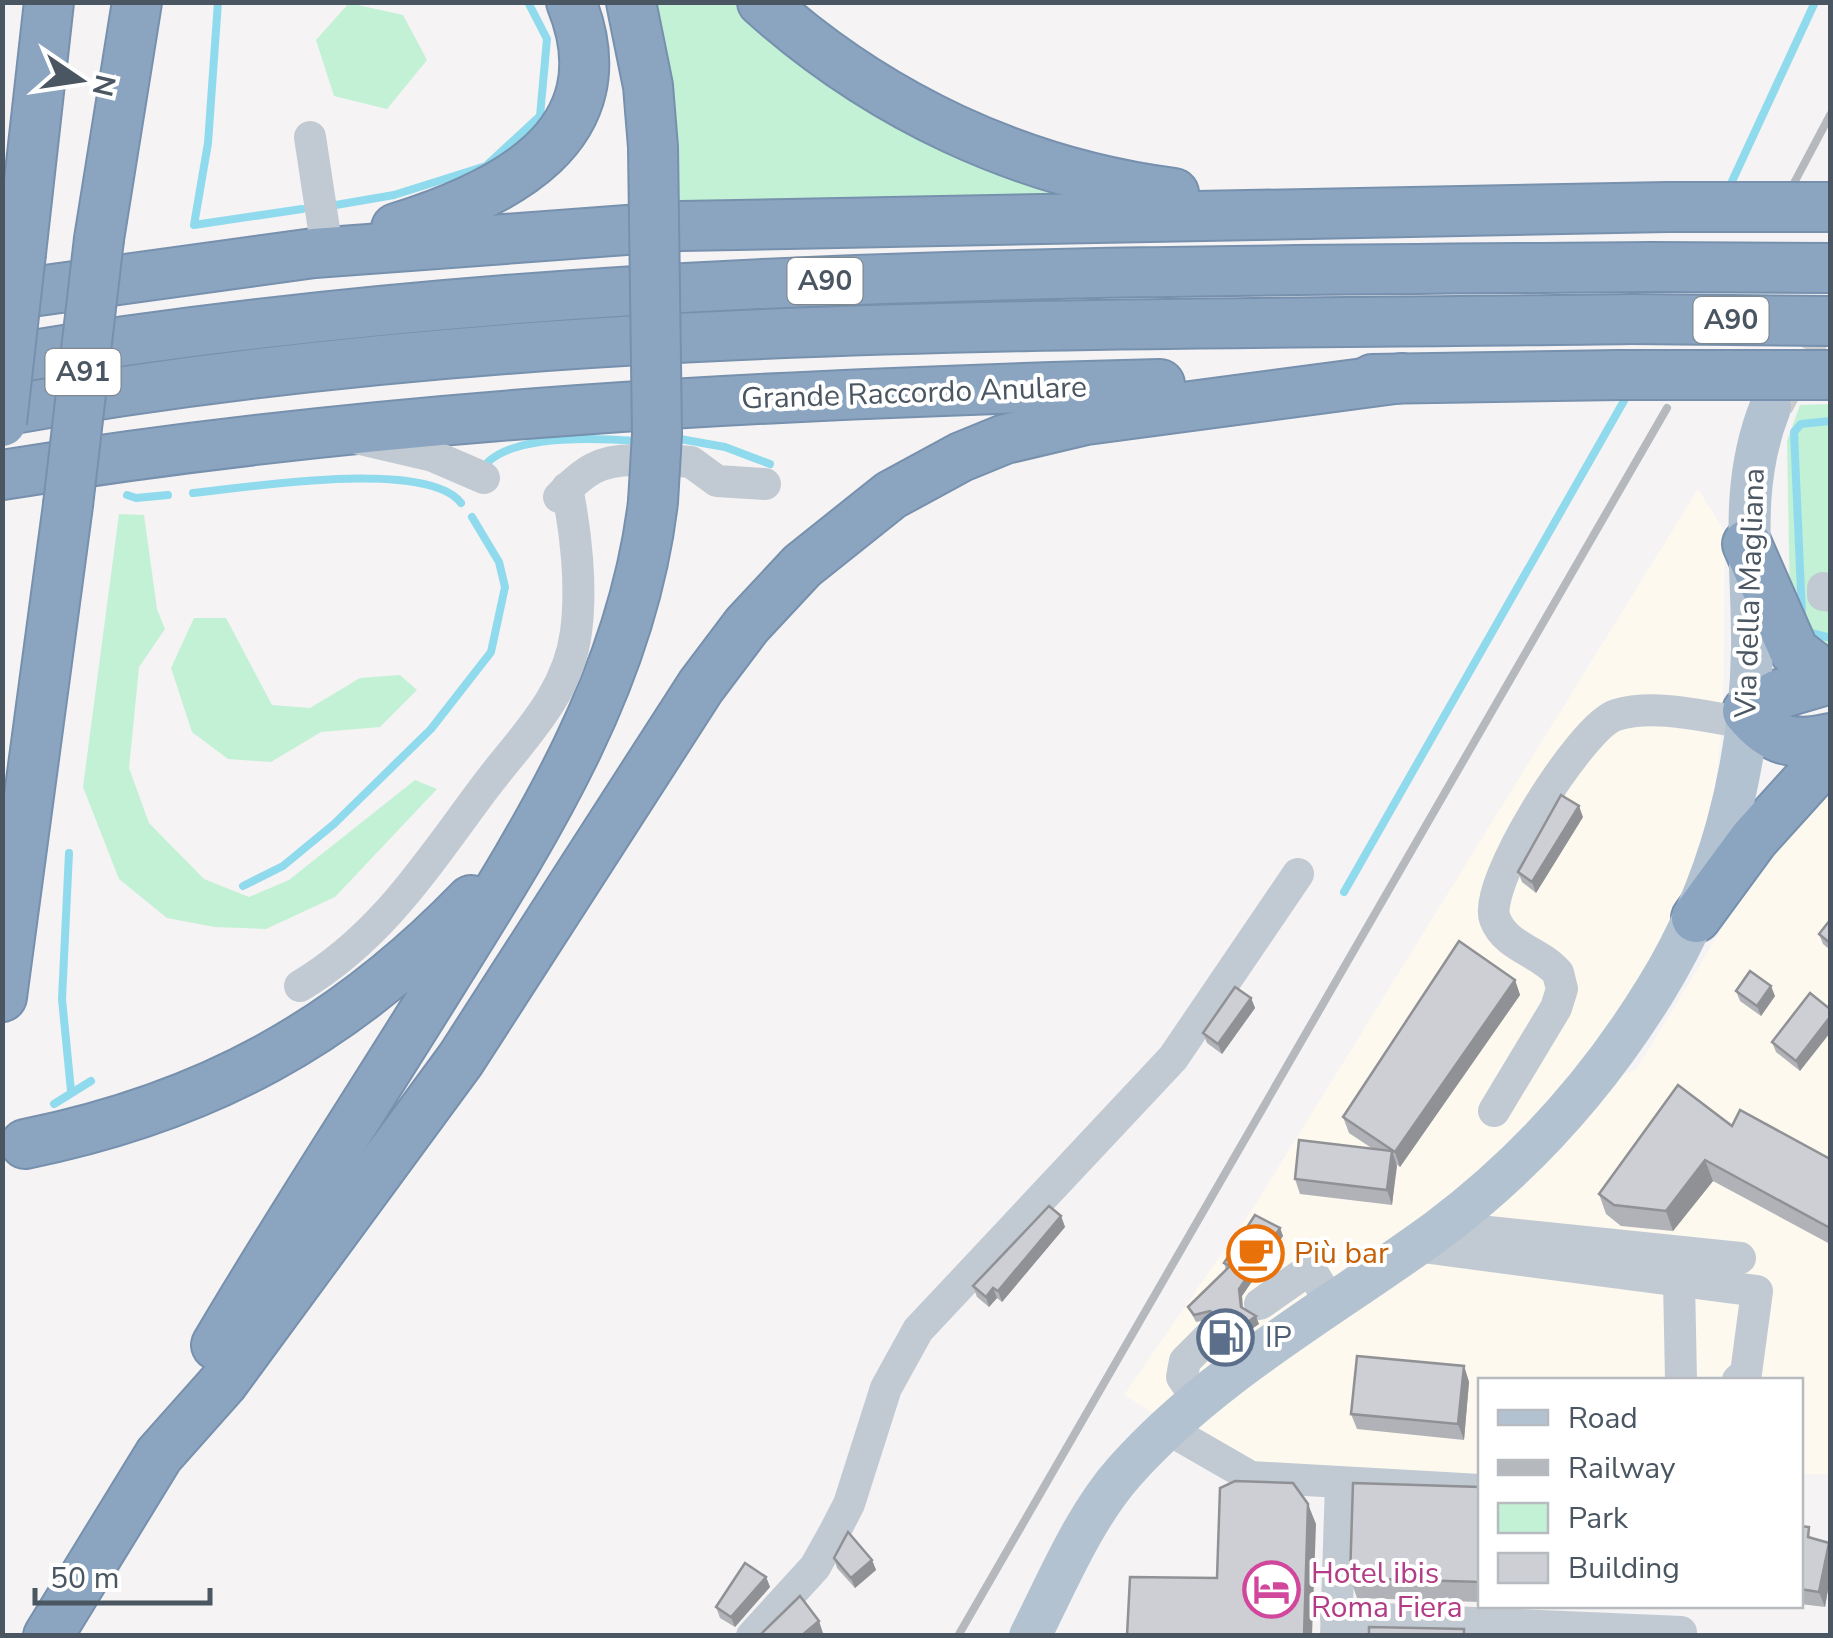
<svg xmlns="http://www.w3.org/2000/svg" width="1833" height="1638" font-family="'Nunito Sans',sans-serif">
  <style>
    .commercial { fill: #fdf9ef }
    .green { fill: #c3f1d5 }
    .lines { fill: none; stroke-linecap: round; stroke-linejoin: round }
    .stream { stroke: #90daee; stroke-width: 8 }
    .major-tunnel { stroke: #caccce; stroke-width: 42; stroke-dasharray: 42 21; stroke-linecap: butt }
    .highway-casing { stroke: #7690ad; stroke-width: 52 }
    .minor { stroke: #c1cad2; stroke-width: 32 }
    .major { stroke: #b3c2d1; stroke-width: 42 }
    .highway { stroke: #8ba5c1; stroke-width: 48 }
    .rail { stroke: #b5b8bd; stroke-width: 8 }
    .highway-bridge-casing { stroke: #7690ad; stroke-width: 52; stroke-linecap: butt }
    .highway-bridge { stroke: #8ba5c1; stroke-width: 48 }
    .wall { fill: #b0b2b7 }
    .shaded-wall { fill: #909195 }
    .building { fill: #cdcfd5; stroke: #909195; stroke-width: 2.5 }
    .labels { text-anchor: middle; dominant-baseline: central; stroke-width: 8; stroke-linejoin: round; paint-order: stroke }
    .shield { fill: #fff; stroke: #808990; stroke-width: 2.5 }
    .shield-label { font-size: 28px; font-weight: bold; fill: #4a5661 }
    .street-label { font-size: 30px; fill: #4a5661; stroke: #fff }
    .food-label { font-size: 30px; fill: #c56008; stroke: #fff; text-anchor: start }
    .service-label { font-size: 30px; fill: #4e5e75; stroke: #fff; text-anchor: start }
    .hotel-label { font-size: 30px; fill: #b23c85; stroke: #fff; text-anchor: start }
  </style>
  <rect width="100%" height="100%" fill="#f5f3f3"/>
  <polygon class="commercial" points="1698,489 1725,532 1723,714 1714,801 1664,954 1572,1089 1636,1070 1769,851 1830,792 1830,1474 1801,1474 1800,1380 1480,1380 1480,1475 1252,1474 1124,1395 1255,1205"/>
  <g class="green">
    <polygon points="349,3 403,15 427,60 387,109 334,96 316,40"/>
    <polygon points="656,3 756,3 1055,183 1056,199 678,208 669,72"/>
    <polygon points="1830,404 1830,662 1790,602 1787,441 1800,405"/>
    <polygon points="119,514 144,515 157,609 165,629 139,667 129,768 149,823 204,879 249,897 289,880 415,780 437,789 335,897 266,929 215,927 167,918 119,879 83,787"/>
    <polygon points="194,618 226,618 272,705 310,708 360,678 400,675 417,690 380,727 321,732 271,762 228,759 192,732 171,668"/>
  </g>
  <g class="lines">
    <g class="stream">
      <polyline points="218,2 208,143 194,225 302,209"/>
      <polyline points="1728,190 1815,2"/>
      <polyline points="330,206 394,195 486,166 540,116 547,39 528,2"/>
      <polyline points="680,439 725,447 770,464"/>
      <path d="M488 462C518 434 596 438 637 441"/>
      <path d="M193 493C246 488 426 458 461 503"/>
      <polyline points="127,495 136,498 168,495"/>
      <polyline points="1802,614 1794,432 1801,424 1830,421"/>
      <polyline points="1807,632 1827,637"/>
      <polyline points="69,853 62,999 71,1091"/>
      <polyline points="243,886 283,866 334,824 431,729 491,652 505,587 499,562 472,517"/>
      <polyline points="1344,892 1629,392"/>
      <polyline points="54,1104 91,1081"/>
    </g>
    <polyline class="major-tunnel" points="1773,403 1830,296"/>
    <defs>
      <g id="highway">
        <polyline points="631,2 648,86 653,147"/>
        <path d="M762 2C878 106 1020 173 1174 193"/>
        <path d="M396 228C499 196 626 137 571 2"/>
        <polyline points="99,239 137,2"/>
        <polyline points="21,253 49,2"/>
        <polyline points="2,296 314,253 681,226 1668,207"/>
        <path d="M2 360C546 269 1101 272 1651 267"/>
        <polyline points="1372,379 1619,375"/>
        <path d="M2 411C539 315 1088 327 1631 319"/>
        <path d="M2 475C385 413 773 394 1160 384"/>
        <polyline points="1747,544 1794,651 1830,679"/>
        <path d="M1830 679 1779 694 1747 711C1771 741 1793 747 1830 738"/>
        <polyline points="1696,918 1754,839 1830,755"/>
        <polyline points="2,997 68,505"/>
        <path d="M25 1144C207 1107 342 1033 471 900"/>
        <path d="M216 1345C289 1221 369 1100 445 977 538 828 632 680 653 502"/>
        <polyline points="48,1636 159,1455 223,1383 461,1059 701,686 747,625 802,566 891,495 961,457 1005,439 1086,420 1402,378"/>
      </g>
    </defs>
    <use href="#highway" class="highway-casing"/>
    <g class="minor">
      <polyline points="310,137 327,249"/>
      <polyline points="360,439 433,456 484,478"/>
      <polyline points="678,461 691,462 717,481 765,484"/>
      <path d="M559 497C584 471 600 459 637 460"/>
      <polyline points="1823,588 1823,595 1830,596"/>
      <path d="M300 986C383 936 428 863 485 787 521 739 568 696 576 632 582 587 576 532 567 488"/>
      <path d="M1494 1111 1556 1008 1562 989 1558 973C1540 951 1506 948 1495 919 1481 886 1581 726 1616 715 1656 703 1706 717 1746 723"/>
      <polyline points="1441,1227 1740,1258"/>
      <polyline points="1415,1246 1757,1291 1746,1373 1738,1380"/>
      <polyline points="1679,1281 1681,1380"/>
      <polyline points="1260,1304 1310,1269 1332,1304"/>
      <polyline points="1199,1402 1182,1377 1185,1361 1208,1338"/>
      <polyline points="1166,1428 1251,1477 1480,1490"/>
      <polyline points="1336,1617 1681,1632"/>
      <polyline points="752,1636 815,1567 834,1533 849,1504 886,1388 918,1330 1173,1058 1298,874"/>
      <polyline points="1336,1636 1341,1484"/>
    </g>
    <path class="major" d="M1030 1636C1058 1581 1084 1517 1125 1471 1212 1373 1333 1307 1438 1230 1526 1164 1599 1082 1656 989 1719 887 1750 769 1752 649 1753 565 1738 488 1770 408"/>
    <use href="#highway" class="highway"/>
    <g class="rail">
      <polyline points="1794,183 1830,115"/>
      <polyline points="958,1636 1667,408"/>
    </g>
    <defs>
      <g id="highway-bridge">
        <polyline points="653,147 657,434 653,502"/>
        <polyline points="1668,207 1830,207"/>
        <polyline points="1651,267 1830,268"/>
        <polyline points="1631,319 1830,321"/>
        <polyline points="1619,375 1830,375"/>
        <polyline points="2,422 21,253"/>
        <polyline points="68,505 99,239"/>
      </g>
    </defs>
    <use href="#highway-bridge" class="highway-bridge-casing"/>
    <use href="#highway-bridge" class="highway-bridge"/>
  </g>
  <g class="wall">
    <polygon points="1583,817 1536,893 1522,882 1518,872"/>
    <polygon points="1830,920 1830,950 1823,944 1819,934"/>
    <polygon points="1515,980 1520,995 1400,1167 1396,1164 1392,1205 1300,1194 1295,1179 1373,1149 1349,1133 1343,1117"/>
    <polygon points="1736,991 1775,996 1761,1016 1740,1001"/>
    <polygon points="1251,998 1255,1008 1222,1054 1207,1043 1203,1033"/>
    <polygon points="1830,1009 1800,1071 1776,1052 1772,1042"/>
    <polygon points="1732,1126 1830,1159 1830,1244 1713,1181 1673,1231 1621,1226 1606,1214 1599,1194"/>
    <polygon points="1061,1216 1065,1227 1002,1302 997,1298 989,1307 977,1297 973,1286"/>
    <polygon points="1280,1228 1283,1236 1242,1296 1243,1309 1259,1324 1224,1348 1225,1328 1223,1325 1212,1319 1196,1322 1188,1307 1226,1270 1224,1263"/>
    <polygon points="1464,1366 1469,1382 1464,1440 1357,1429 1351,1414"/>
    <polygon points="1480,1487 1480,1602 1357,1598 1350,1578"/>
    <polygon points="1800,1526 1813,1539 1829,1543 1830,1548 1830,1578 1825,1607 1800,1604"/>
    <polygon points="834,1558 872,1560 876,1570 855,1588 837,1568"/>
    <polygon points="766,1577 770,1587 735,1627 720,1618 716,1607"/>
    <polygon points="1564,1606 1661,1606 1660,1609"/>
  </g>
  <g class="shaded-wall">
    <polygon points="1579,806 1583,817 1536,893 1532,882"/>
    <polygon points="1515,980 1520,995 1400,1167 1395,1152"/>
    <polygon points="1771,986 1775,996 1761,1016 1757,1006"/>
    <polygon points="1251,998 1255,1008 1222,1054 1218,1044"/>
    <polygon points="1830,1017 1830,1033 1800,1071 1796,1061"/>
    <polygon points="1392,1151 1397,1166 1392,1205 1387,1190"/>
    <polygon points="1705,1160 1713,1181 1673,1231 1666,1211"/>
    <polygon points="1061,1216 1065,1227 1002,1302 998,1291"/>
    <polygon points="1280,1228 1283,1236 1242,1296 1243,1315 1241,1307 1239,1289"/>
    <polygon points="993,1288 997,1298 989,1307 986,1297"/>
    <polygon points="1256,1316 1259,1324 1224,1348 1222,1341"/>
    <polygon points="1464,1366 1469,1382 1464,1440 1458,1424"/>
    <polygon points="1308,1504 1316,1524 1312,1636 1304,1636"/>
    <polygon points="1829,1543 1830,1548 1830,1578 1825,1607 1819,1592"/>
    <polygon points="872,1560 876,1570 855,1588 851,1578"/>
    <polygon points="766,1577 770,1587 735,1627 731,1617"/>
    <polygon points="819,1621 824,1636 801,1636"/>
  </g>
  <g class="building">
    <polygon points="1561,795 1579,806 1532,882 1518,872"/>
    <polygon points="1830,920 1830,943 1819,934"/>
    <polygon points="1459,941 1515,980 1395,1152 1343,1117"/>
    <polygon points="1750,971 1771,986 1757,1006 1736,991"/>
    <polygon points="1235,987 1251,998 1218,1044 1203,1033"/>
    <polygon points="1810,993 1830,1009 1830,1017 1796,1061 1772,1042"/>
    <polygon points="1678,1085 1732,1126 1740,1110 1830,1159 1830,1228 1705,1160 1666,1211 1614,1205 1599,1194"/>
    <polygon points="1299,1140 1392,1151 1387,1190 1295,1179"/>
    <polygon points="1049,1206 1061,1216 998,1291 993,1288 986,1297 973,1286"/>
    <polygon points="1255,1215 1280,1228 1239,1289 1241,1307 1256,1316 1222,1341 1225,1327 1220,1317 1210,1311 1194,1315 1188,1307 1230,1266 1224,1263"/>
    <polygon points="1357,1356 1464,1366 1458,1424 1351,1414"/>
    <polygon points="1235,1481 1293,1483 1308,1504 1304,1636 1127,1636 1130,1577 1217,1578 1220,1488"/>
    <polygon points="1353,1483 1480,1487 1480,1582 1350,1578"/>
    <polygon points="1800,1526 1809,1527 1808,1537 1829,1543 1819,1592 1800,1589"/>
    <polygon points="848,1532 872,1560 851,1578 834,1558"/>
    <polygon points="745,1563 766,1577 731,1617 716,1607"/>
    <polygon points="800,1596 819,1621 801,1636 759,1636"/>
    <polygon points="1369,1627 1464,1629 1464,1636 1369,1636"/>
  </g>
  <defs>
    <symbol id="cafe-ring" viewBox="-11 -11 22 22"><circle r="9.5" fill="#fff" stroke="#e8710a" stroke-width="1.5"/><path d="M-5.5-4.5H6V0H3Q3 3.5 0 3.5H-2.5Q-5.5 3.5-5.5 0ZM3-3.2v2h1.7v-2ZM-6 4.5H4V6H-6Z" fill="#e8710a"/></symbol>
    <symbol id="fuel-ring" viewBox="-11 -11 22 22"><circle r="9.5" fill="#fff" stroke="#5c6f8a" stroke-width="1.5"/><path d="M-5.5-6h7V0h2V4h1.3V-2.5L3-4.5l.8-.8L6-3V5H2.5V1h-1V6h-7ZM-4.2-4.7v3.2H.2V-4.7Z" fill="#5c6f8a"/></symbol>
    <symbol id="hotel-ring" viewBox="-11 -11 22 22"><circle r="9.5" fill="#fff" stroke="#d1479c" stroke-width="1.5"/><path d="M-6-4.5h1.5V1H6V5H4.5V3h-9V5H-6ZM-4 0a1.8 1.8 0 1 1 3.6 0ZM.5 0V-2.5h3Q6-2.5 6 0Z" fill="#d1479c"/></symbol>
  </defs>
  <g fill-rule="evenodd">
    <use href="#cafe-ring" x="1224" y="1222" width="63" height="63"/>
    <use href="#fuel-ring" x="1194" y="1306" width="63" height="63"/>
    <use href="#hotel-ring" x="1240" y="1558" width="63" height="63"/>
  </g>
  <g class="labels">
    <g class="shield">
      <rect x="787.5" y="258" width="75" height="46" rx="8"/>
      <rect x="1693.5" y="297" width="75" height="46" rx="8"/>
      <rect x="45.5" y="349" width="75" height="46" rx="8"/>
    </g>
    <g class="shield-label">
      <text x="825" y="281">A90</text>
      <text x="1731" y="320">A90</text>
      <text x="83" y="372">A91</text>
    </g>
    <g class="street-label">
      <text transform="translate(914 393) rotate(-2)">Grande Raccordo Anulare</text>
      <text transform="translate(1750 593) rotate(-88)">Via della Magliana</text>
    </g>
    <g class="food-label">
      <text x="1294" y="1253">Più bar</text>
    </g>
    <g class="service-label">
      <text x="1265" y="1337">IP</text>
    </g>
    <g class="hotel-label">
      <text x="1311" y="1573">Hotel ibis<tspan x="1311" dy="34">Roma Fiera</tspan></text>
    </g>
  </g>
  <rect width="1833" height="1638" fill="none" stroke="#4a5661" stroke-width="10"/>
  <rect x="1478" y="1378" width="325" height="230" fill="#ffffff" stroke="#b7bbc0" stroke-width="2.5"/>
  <rect x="1498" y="1410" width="50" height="15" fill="#b3c2d1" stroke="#b7bbc0" stroke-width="2.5"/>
  <text x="1568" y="1428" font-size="30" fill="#4a5661">Road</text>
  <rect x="1498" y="1460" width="50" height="15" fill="#b5b8bd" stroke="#b7bbc0" stroke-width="2.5"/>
  <text x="1568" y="1478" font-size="30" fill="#4a5661">Railway</text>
  <rect x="1498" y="1503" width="50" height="30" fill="#c3f1d5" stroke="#b7bbc0" stroke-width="2.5"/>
  <text x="1568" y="1528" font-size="30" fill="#4a5661">Park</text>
  <rect x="1498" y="1553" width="50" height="30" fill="#cdcfd5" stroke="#b7bbc0" stroke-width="2.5"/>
  <text x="1568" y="1578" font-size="30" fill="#4a5661">Building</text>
  <g transform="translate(80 80) rotate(103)" stroke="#ffffff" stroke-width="8" paint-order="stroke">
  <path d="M0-8L18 38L0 25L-18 38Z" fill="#4a5661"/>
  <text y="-15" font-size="28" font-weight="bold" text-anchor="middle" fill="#4a5661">N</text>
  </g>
  <path d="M35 1588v15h175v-15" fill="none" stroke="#4a5661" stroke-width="5"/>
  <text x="50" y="1588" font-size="30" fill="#4a5661" stroke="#ffffff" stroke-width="8" paint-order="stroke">50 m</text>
</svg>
